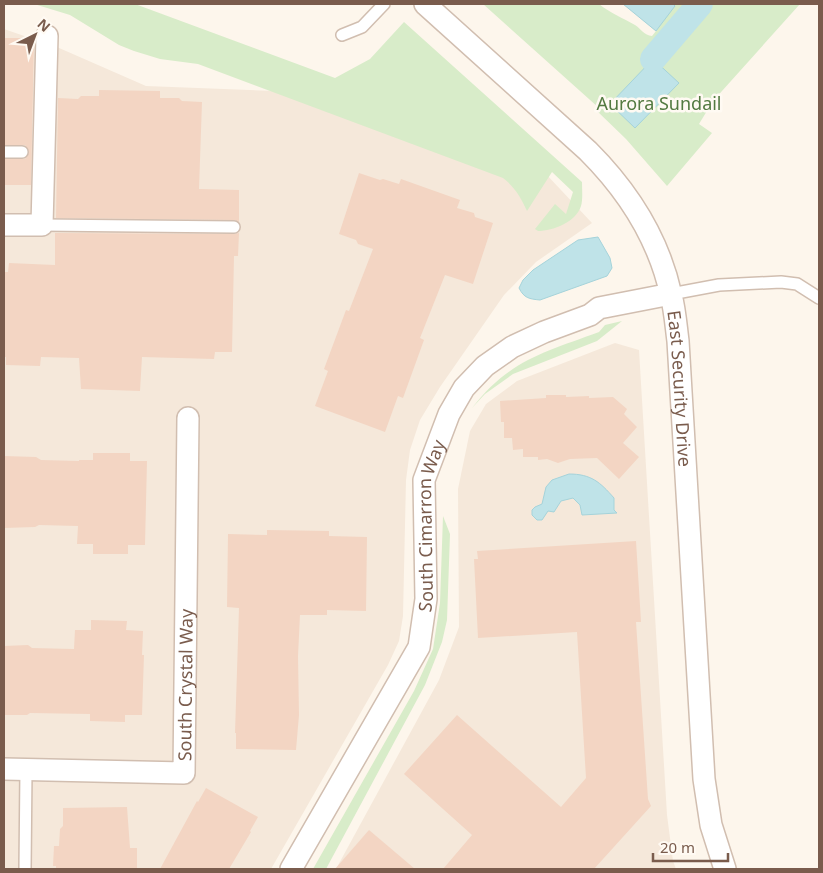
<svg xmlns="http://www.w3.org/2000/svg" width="823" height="873" font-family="'Noto Sans',sans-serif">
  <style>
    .residential { fill: #f5e8da }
    .green { fill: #d8ecc9 }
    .water { fill: #bfe3e8; stroke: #a5d3da }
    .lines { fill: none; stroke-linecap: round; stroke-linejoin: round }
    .canal { stroke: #bfe3e8; stroke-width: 26 }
    .building { fill: #f3d5c3 }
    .service-casing { stroke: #d1beb0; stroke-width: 14 }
    .minor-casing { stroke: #d1beb0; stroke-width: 24 }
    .service { stroke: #fff; stroke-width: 11 }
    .minor { stroke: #fff; stroke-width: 21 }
    .labels { text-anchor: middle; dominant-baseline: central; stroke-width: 5; stroke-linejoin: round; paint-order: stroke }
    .park-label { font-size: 18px; fill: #537a41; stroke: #fffaf3 }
    .street-label { font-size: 18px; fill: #7a5c4d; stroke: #fffaf3 }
  </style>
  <rect width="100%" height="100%" fill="#fdf6ec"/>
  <g class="residential">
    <polygon points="4,29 30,38 41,39 50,44 146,86 350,94 545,173 592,223 536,262 504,295 440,387 420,420 410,450 406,480 403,616 399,641 388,665 271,869 4,869"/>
    <polygon points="615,343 639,350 667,815 673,861 676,869 336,869 439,680 459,627 458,489 470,431 486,404 517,381"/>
  </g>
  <g class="green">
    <path d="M34 4H135L335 78 370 59 404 22 582 182C582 190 583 199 581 206 576 222 553 231 538 231L535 229 555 204 566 214 573 192 552 172 527 211C521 198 515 187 503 178L198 64 160 59 134 51 119 45 70 15Z"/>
    <path d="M483 4H599C610 13 623 18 635 25 641 29 644 35 652 36L656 31 635 13 642 4H800L713 101 699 124 712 133 667 186 626 139 597 111 599 108Z"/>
    <path d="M622 321 597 341 513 374 485 394 472 408C509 360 545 352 599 332L605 325Z"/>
    <polygon points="443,516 450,534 447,620 442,642 425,685 326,869 313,869 414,691 433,649 440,603"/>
  </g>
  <g class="water">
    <polygon points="623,4 673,4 675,6 656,31"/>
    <polygon points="653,59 679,83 635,128 610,104"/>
    <path d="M598 237 610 258 612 268 607 276 540 300C529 299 524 298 519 288L523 280 533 270 578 240Z"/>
    <path d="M569 474C591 474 600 482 614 498V510L617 513 582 515 580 505 573 498 561 501 554 512 548 511 542 520H537L532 515V510L535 507 542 504 546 487 552 480Z"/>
  </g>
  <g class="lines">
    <polyline class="canal" points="653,59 700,4"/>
  </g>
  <g class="building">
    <polygon points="4,38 24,38 24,40 34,40 31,185 4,185 4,159 25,159 29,152 25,145 4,145"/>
    <polygon points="99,90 160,91 160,98 179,98 182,101 202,102 199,189 239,190 239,222 234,220 56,218 58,98 78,99 81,96 99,96"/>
    <polygon points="359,173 380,180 383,179 399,184 401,179 460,200 457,208 474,213 475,217 493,223 473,284 445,275 420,338 424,340 403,398 398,396 385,432 315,406 328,371 324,369 346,310 349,311 373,249 358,244 356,240 339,234"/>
    <polygon points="55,233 234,234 239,233 238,256 234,256 232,352 215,352 214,359 142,357 140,391 81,389 79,358 41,357 40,366 6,365 6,357 4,357 4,272 8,272 9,263 55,265"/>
    <polygon points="546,395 566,395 566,397 589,396 589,398 613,397 627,409 624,414 637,427 623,443 639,457 619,479 597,458 570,459 558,463 547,459 538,460 538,457 523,457 523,449 513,450 512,438 504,438 504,422 501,422 500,401 546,398"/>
    <polygon points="93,453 130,453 130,461 147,461 145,545 128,545 128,554 93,554 93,544 77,544 78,526 39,525 35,527 4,528 4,456 36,457 41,460 79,461 79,460 93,460"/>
    <polygon points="267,530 329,531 329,536 367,537 366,611 327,610 327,615 300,615 298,656 299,715 296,750 236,749 236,733 235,733 239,608 227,607 228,534 267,535"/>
    <polygon points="636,541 641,622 636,622 648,799 651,806 594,869 443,869 472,835 404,774 457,715 561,807 586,778 577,632 478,638 474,559 478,559 477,551"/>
    <polygon points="91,620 127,621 126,630 143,631 142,655 144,655 142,715 125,715 125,722 90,721 90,714 30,713 27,715 4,715 4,646 28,645 32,648 74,649 75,630 91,630"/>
    <polygon points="206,788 258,817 250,831 251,832 229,869 160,869 197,801 198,802"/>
    <polygon points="127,807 130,848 137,848 137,869 56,869 56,866 53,866 54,846 59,846 60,829 63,826 63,808"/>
    <polygon points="369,830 415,869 335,869"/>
  </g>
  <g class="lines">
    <defs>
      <g id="service">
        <polyline points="342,35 362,27 384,4"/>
        <polyline points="4,152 22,152"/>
        <polyline points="42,225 234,227"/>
        <polyline points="671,294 719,285 781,282 797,284 819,298"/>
        <polyline points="25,869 26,770"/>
      </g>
      <g id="minor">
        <path id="s1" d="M425 4 588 151C628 191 659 240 671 295 675 310 676 326 678 341L704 779 711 825 725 869"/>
        <polyline points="4,225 42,225 47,36"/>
        <path id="s2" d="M4 769 184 773 188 418"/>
        <path id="s3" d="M291 869 419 647 426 599 424 480 449 414 464 388 485 366 512 347 544 332 590 315 599 308 671 294"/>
      </g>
    </defs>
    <use href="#service" class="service-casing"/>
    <use href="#minor" class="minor-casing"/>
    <use href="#service" class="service"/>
    <use href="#minor" class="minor"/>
  </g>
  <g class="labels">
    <g class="park-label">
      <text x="659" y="103">Aurora Sundail</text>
    </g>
    <g class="street-label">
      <text stroke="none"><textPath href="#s1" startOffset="482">East Security Drive</textPath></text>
      <text stroke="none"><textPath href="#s3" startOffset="379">South Cimarron Way</textPath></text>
      <text stroke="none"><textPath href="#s2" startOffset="268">South Crystal Way</textPath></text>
    </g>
  </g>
  <rect width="823" height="873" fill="none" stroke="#7a5c4d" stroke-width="10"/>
  <g transform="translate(35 35) rotate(42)" stroke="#fffaf3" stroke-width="4" paint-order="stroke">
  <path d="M0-4L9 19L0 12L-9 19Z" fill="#7a5c4d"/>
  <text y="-8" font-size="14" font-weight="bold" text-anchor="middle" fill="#7a5c4d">N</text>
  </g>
  <path d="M653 853v8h75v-8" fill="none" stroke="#7a5c4d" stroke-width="2.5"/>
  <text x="660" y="853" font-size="15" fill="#7a5c4d" stroke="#fffaf3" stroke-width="4" paint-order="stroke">20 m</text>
</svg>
